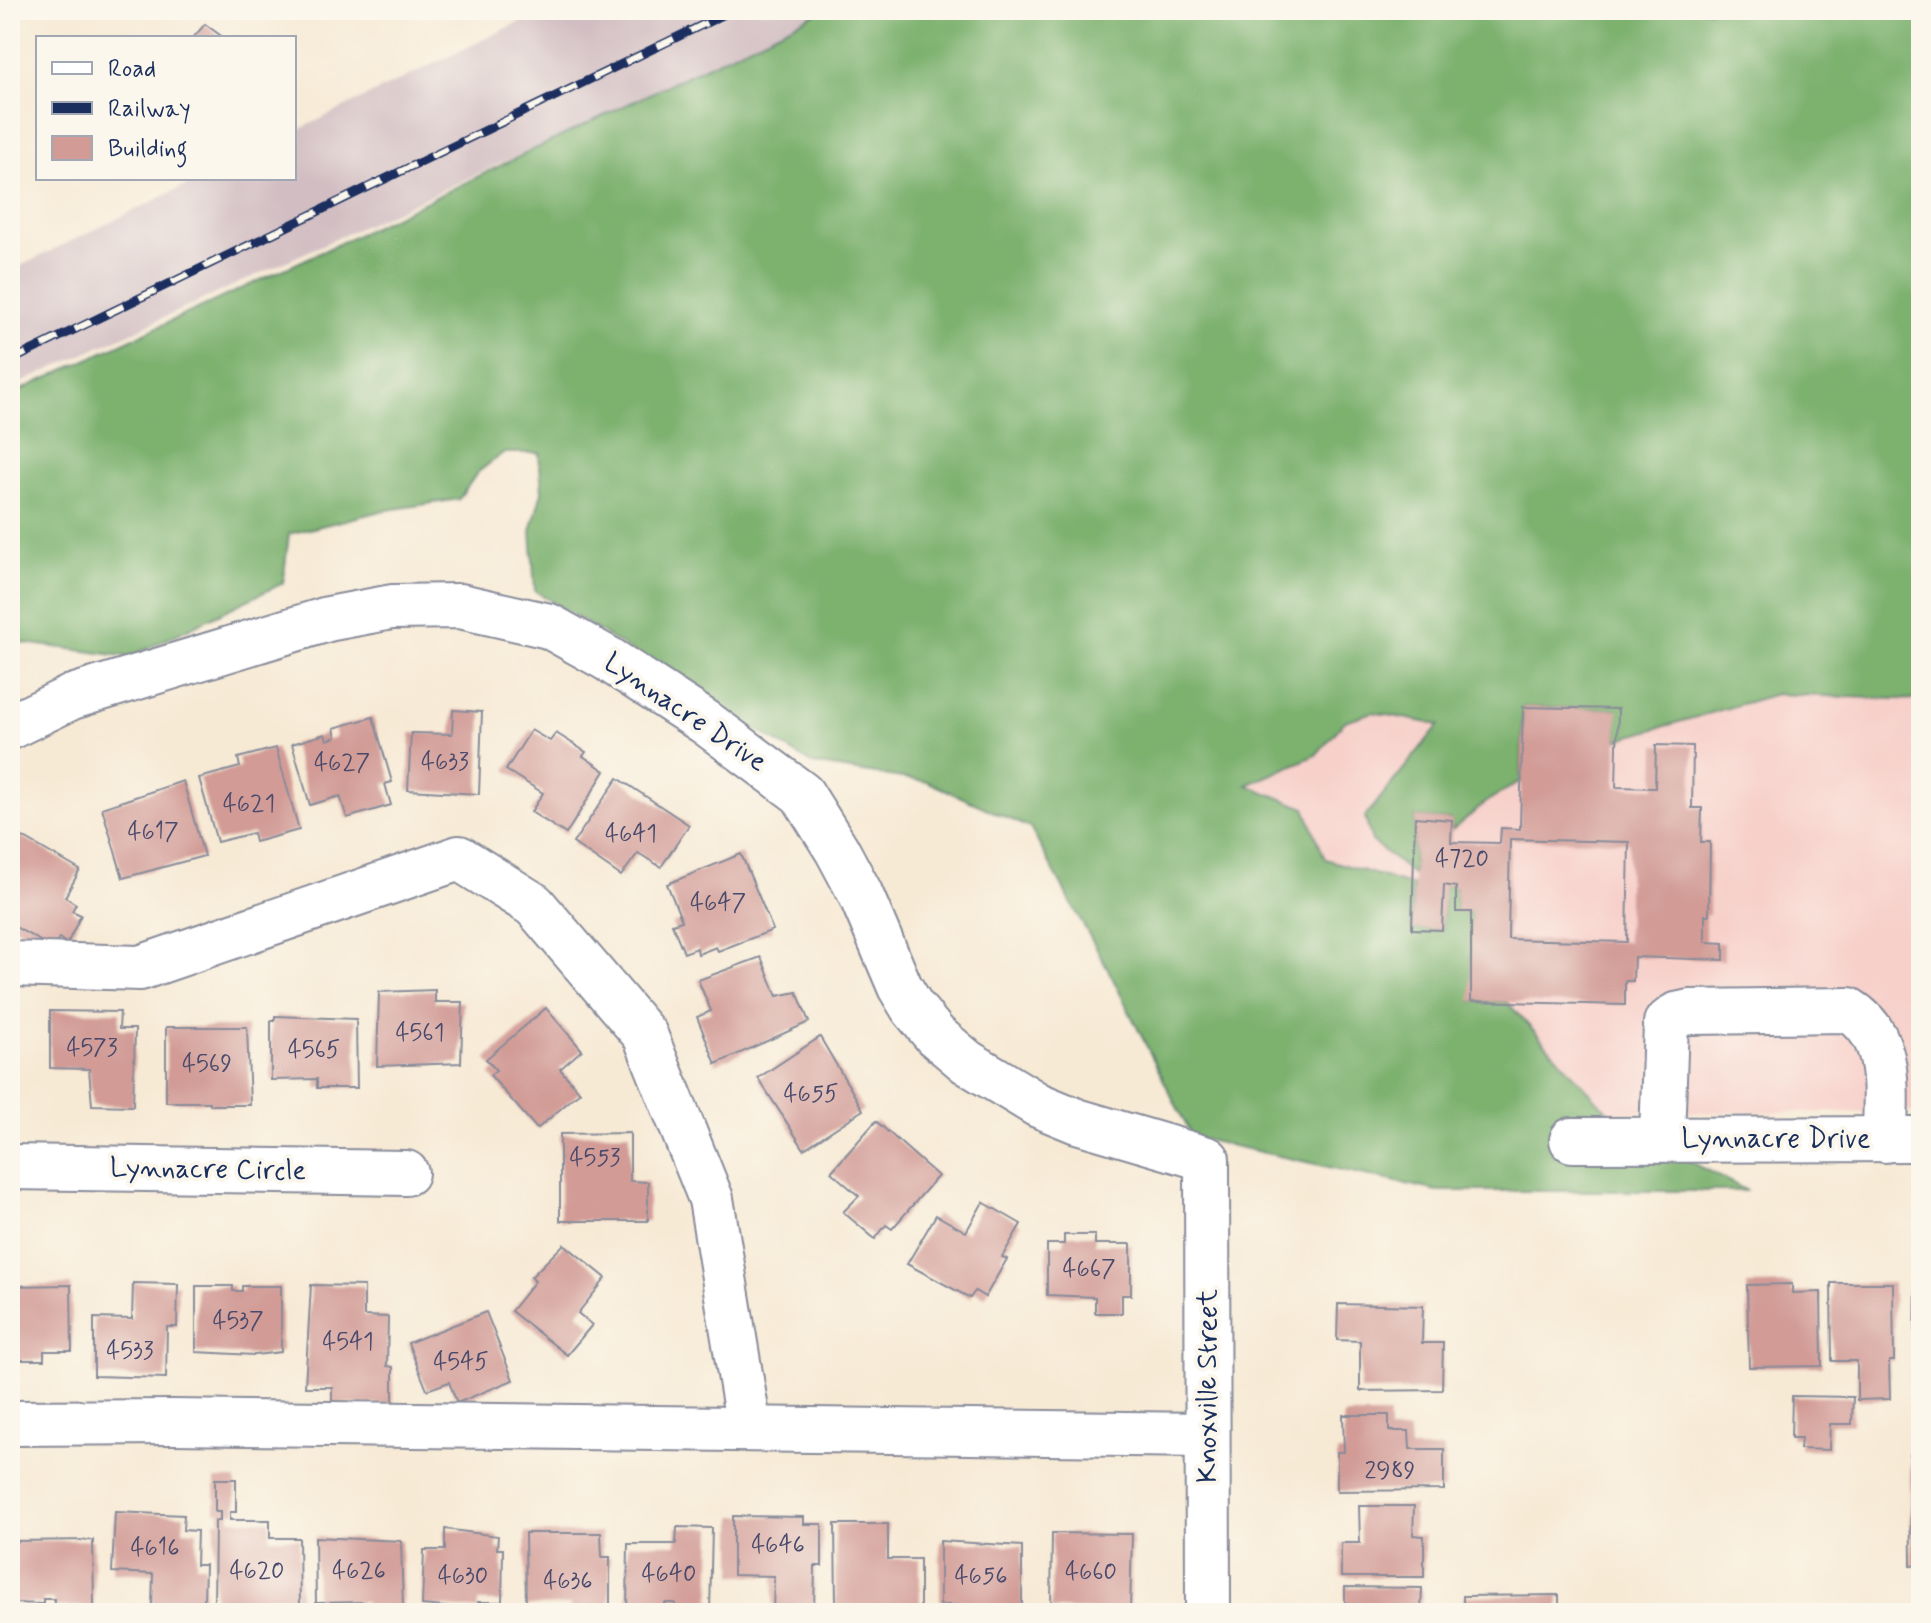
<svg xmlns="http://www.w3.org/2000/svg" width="1931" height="1623" font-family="Mynerve,sans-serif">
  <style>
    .built { fill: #f7d0ca }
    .industrial { fill: #d2bec2 }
    .forest { fill: #7bb16e; stroke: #4b7066; stroke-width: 2 }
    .building { fill: #d29b96; fill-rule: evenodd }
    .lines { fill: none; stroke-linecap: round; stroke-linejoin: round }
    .minor-casing { stroke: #898c9a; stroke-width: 48 }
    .minor { stroke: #fff; stroke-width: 44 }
    .rail-casing { stroke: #1b2f5e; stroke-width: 9 }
    .rail { stroke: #fbf7ec; stroke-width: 6; stroke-dasharray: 18; stroke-linecap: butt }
    .labels { text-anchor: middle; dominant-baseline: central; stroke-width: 8; stroke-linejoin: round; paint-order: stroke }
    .number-label { font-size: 24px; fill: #494a6c }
    .street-label { font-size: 28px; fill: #1b2f5e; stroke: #fbf7ec }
  </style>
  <rect width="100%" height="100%" fill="#fbf7ec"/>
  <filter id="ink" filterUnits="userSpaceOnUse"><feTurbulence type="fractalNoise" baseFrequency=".0125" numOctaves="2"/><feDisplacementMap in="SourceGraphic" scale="16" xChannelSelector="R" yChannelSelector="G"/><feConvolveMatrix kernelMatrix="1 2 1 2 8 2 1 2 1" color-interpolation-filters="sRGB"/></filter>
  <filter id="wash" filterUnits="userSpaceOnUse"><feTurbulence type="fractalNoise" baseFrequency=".006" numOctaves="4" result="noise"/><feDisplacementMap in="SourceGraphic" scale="32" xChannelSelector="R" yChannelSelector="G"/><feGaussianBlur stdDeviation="1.8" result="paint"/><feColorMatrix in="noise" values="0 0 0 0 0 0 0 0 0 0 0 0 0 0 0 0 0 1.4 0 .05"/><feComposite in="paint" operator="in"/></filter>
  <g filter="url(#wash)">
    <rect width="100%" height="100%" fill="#f7ead5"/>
    <polygon class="built" points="1921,489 1921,1112 1247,1113 1246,619"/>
    <polygon class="industrial" points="544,10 835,10 10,388 10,271 201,178 294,178 294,132"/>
    <polygon class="forest" points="823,10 1921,10 1921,700 1776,694 1617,740 1617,709 1523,707 1521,781 1489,800 1452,830 1451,820 1415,817 1413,875 1372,841 1365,817 1439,725 1373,712 1345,721 1316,755 1247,785 1305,808 1325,859 1413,886 1412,929 1442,930 1444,885 1456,887 1456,912 1471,912 1472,1001 1507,1002 1620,1125 1747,1191 1438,1191 1192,1137 1111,975 1030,828 928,782 812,764 535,591 531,531 542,492 539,453 503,453 477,473 459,499 381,511 289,534 283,583 130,657 10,641 10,395 330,248"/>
    <g id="blocks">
      <g class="building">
        <polygon points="205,24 224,38 193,38"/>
        <path d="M1523 707 1618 709 1616 787 1655 788 1656 745 1693 746 1692 808H1702L1701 842H1710L1709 915H1705V942L1724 943V960L1634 957 1633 981H1625V1005L1471 1001V912H1456V887L1444 885 1442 930 1412 929 1415 817 1452 820 1451 842 1500 843 1501 828 1520 829ZM1510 839 1629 842 1627 942 1508 939Z"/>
        <polygon points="453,710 482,712 479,794 408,790 411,733 452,734"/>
        <polygon points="373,717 392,782 385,784 391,805 347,818 340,796 310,805 292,744 325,734 327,740 336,737 334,728"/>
        <polygon points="531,730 550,741 556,733 586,752 583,756 605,771 566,834 531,812 543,793 506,770"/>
        <polygon points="276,748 299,830 255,842 253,833 217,842 199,778 240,767 238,758"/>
        <polygon points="618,778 689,825 661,867 638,853 621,876 573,843"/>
        <polygon points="183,781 204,856 123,878 102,808"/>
        <polygon points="21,836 80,870 65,897 76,904 72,911 81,915 67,944 59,938 53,948 10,924 10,854"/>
        <polygon points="741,854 773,930 718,951 716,947 698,954 697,948 684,953 672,924 682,921 667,884"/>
        <polygon points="761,957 777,996 797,992 809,1022 716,1064 697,1017 711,1011 698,980"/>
        <polygon points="435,990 435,1002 463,1002 461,1063 377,1066 379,992"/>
        <polygon points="546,1008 582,1050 560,1069 580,1092 537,1129 490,1075 496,1070 486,1059"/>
        <polygon points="50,1011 120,1012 119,1029 135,1029 133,1106 92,1105 89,1069 50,1068"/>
        <polygon points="275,1016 356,1019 357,1088 317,1088 317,1079 271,1080 271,1021 275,1021"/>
        <polygon points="166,1027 247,1027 250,1105 210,1105 210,1102 166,1102"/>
        <polygon points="10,1036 14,1037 13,1105 10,1105"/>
        <polygon points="820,1037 863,1110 804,1149 758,1078"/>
        <polygon points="876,1121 938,1176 892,1229 886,1225 875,1239 843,1212 859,1196 831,1172"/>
        <polygon points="630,1133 630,1181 648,1182 648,1221 560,1221 560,1134"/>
        <polygon points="983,1202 1021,1224 1002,1257 1007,1259 985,1297 975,1291 970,1298 907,1264 936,1215 966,1232"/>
        <polygon points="1064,1235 1095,1235 1095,1244 1131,1244 1131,1295 1122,1295 1122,1313 1095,1313 1095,1297 1047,1295 1047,1244 1064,1244"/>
        <polygon points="564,1244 606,1278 578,1313 592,1325 567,1355 511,1311 535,1281 531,1277"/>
        <polygon points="1916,1267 1921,1267 1921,1365 1915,1365"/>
        <polygon points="133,1283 178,1284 177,1327 167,1327 166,1378 94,1376 94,1318 132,1319"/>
        <polygon points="1831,1283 1893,1283 1894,1361 1889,1361 1890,1399 1857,1400 1857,1361 1832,1361"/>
        <polygon points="1792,1284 1792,1293 1821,1292 1822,1366 1749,1367 1747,1285"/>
        <polygon points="71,1285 72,1351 44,1351 44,1360 10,1360 10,1286"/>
        <polygon points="311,1285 364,1286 364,1316 388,1317 387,1366 393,1367 393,1405 332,1404 332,1387 305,1387"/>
        <polygon points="196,1286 233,1286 233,1291 242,1291 242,1286 281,1286 281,1352 255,1355 196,1352"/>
        <polygon points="1338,1304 1423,1306 1422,1343 1443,1343 1442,1390 1360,1391 1360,1341 1337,1340"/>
        <polygon points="486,1312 513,1380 457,1403 449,1382 427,1390 408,1343"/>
        <polygon points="1792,1396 1853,1397 1852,1424 1830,1424 1829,1450 1800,1449 1801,1438 1791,1438"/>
        <polygon points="1343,1415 1389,1415 1389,1431 1409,1431 1410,1449 1444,1449 1444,1490 1337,1491 1337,1452 1344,1452"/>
        <polygon points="1910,1454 1921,1454 1921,1565 1911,1566"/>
        <polygon points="215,1479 236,1479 236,1512 230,1512 230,1520 270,1520 270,1538 299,1538 300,1611 228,1610 229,1605 214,1605 215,1521 220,1521 220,1512 215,1512"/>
        <polygon points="1359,1506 1414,1506 1413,1535 1424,1536 1424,1577 1341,1577 1341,1543 1360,1543"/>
        <polygon points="115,1512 184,1515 183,1530 197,1531 196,1565 205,1565 204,1602 198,1602 197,1608 152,1606 153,1574 112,1572"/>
        <polygon points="733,1516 804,1517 804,1524 822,1524 822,1566 815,1566 814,1612 773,1612 774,1576 733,1575"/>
        <polygon points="835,1524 888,1524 888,1559 920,1559 920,1613 849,1613 849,1606 836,1606"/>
        <polygon points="677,1527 712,1528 710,1612 675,1612 675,1603 665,1603 665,1609 627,1608 628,1544 676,1544"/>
        <polygon points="445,1529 498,1536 497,1549 503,1549 502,1602 478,1602 478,1610 422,1605 424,1550 445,1550"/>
        <polygon points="525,1533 601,1533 602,1557 610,1557 610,1610 570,1611 570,1605 526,1606"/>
        <polygon points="1052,1533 1132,1534 1130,1612 1051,1609"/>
        <polygon points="315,1537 401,1541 403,1609 365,1609 365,1602 316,1603"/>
        <polygon points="93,1540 94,1607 54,1607 54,1599 43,1599 43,1604 12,1603 12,1541"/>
        <polygon points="940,1541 1022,1546 1022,1611 983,1610 983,1605 940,1605"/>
        <polygon points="1345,1587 1422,1588 1421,1613 1345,1613"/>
        <polygon points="1559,1595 1559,1613 1463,1613 1463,1596"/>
      </g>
    </g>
  </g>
  <g filter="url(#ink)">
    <use href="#blocks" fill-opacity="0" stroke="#898c9a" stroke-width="2"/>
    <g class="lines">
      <defs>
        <g id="minor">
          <polyline points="10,727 72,697 328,619 392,607 460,606 549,626 608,659 705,722 802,794 837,850 860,893 900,987 912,1007 935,1035 967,1062 1038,1105 1077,1121 1207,1159 1208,1613"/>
          <polyline points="10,964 140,968 459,858 534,905 645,1035 711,1199 749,1428"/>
          <path d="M1662 1138 1666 1023 1676 1015 1690 1012 1849 1010C1894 1037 1885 1093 1885 1140"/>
          <polyline points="1572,1140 1921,1139"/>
          <polyline points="10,1167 406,1173"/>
          <polyline points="10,1423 174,1422 1207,1435"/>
        </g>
      </defs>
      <use href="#minor" class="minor-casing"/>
      <use href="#minor" class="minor"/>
      <defs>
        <polyline id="rail" points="10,361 733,10"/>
      </defs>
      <use href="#rail" class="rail-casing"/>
      <use href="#rail" class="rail"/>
    </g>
  </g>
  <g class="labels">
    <g class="number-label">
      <text x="445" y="762">4633</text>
      <text x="342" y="763">4627</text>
      <text x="249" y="804">4621</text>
      <text x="153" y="832">4617</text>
      <text x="631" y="834">4641</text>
      <text x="1462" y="859">4720</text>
      <text x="718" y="903">4647</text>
      <text x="420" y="1033">4561</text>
      <text x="92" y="1048">4573</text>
      <text x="314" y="1050">4565</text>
      <text x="207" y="1064">4569</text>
      <text x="811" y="1094">4655</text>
      <text x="595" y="1158">4553</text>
      <text x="1089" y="1269">4667</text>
      <text x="238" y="1321">4537</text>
      <text x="348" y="1342">4541</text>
      <text x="130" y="1351">4533</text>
      <text x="461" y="1362">4545</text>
      <text x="1390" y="1471">2989</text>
      <text x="778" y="1545">4646</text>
      <text x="155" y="1548">4616</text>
      <text x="257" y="1571">4620</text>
      <text x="359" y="1571">4626</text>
      <text x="1091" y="1572">4660</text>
      <text x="669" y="1574">4640</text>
      <text x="463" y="1576">4630</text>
      <text x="981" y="1576">4656</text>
      <text x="568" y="1581">4636</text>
    </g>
    <g class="street-label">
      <text transform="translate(685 713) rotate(34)">Lynnacre Drive</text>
      <text x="1776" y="1139">Lynnacre Drive</text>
      <text transform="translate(208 1170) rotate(1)">Lynnacre Circle</text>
      <text transform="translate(1208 1386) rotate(-90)">Knoxville Street</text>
    </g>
  </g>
  <rect width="1931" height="1623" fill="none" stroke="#fbf7ec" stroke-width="40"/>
  <rect x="36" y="36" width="260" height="144" fill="#fbf7ec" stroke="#a1a7b3" stroke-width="2"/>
  <rect x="52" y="62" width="40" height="12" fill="#ffffff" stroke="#a1a7b3" stroke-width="2"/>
  <text x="108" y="76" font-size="24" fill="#1b2f5e">Road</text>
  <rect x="52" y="102" width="40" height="12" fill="#1b2f5e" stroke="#a1a7b3" stroke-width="2"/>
  <text x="108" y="116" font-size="24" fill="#1b2f5e">Railway</text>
  <rect x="52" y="136" width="40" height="24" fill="#d29b96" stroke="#a1a7b3" stroke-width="2"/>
  <text x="108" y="156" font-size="24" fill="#1b2f5e">Building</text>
</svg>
